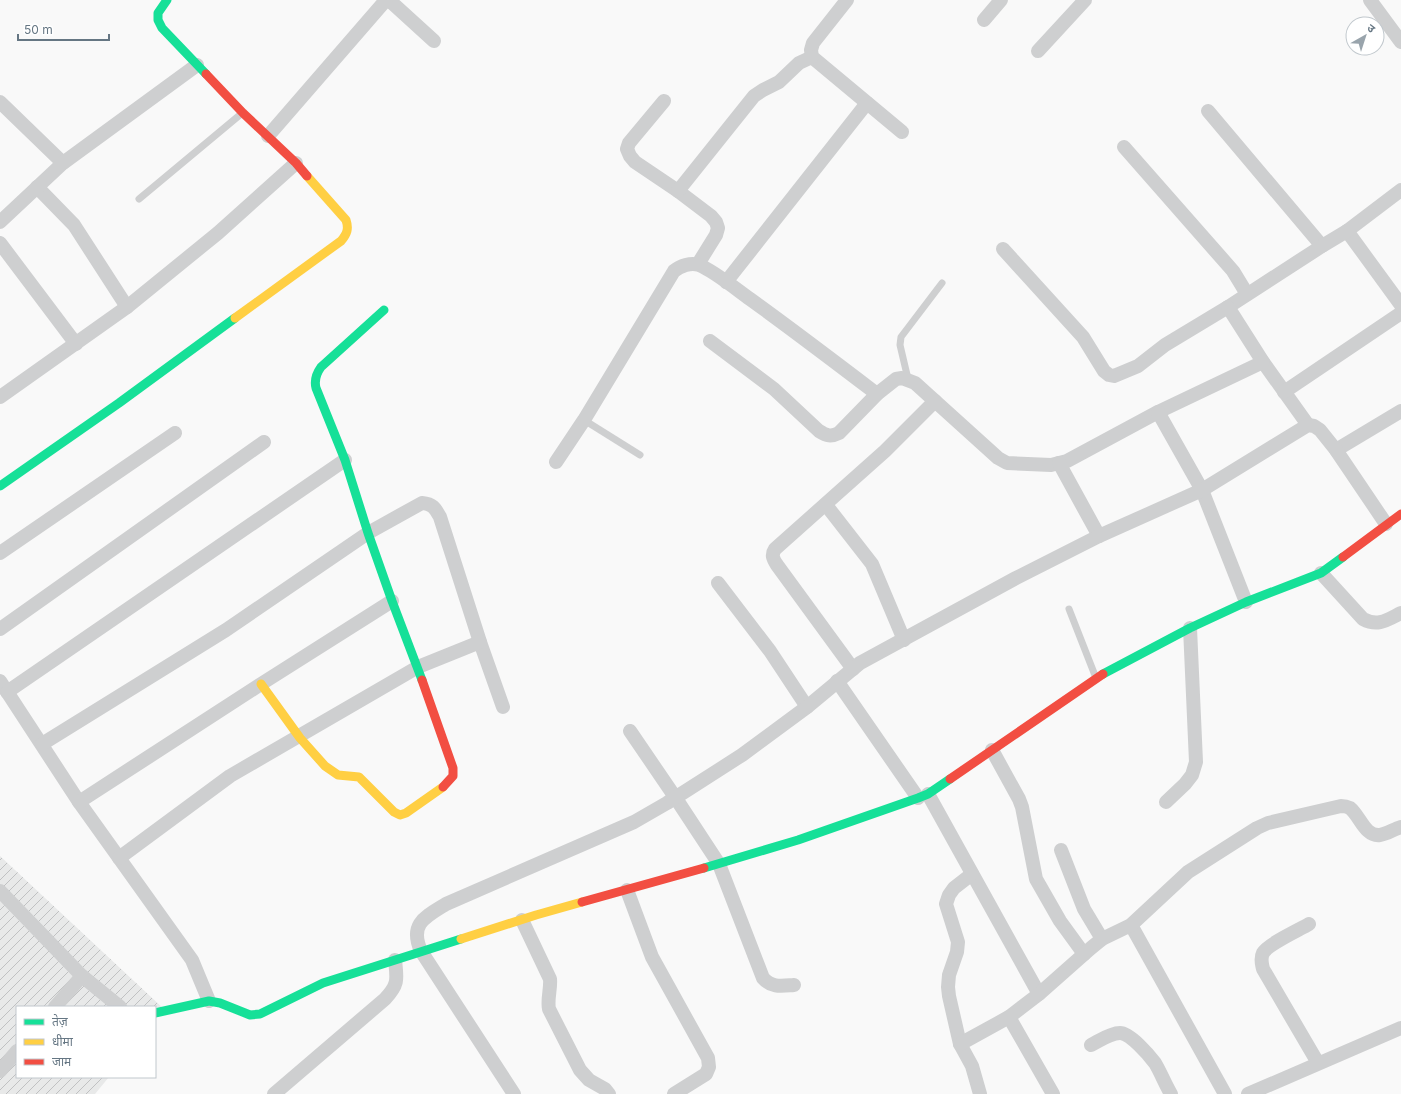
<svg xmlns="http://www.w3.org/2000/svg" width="1401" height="1094" font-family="Inter,'Noto Sans Devanagari',sans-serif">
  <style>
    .industrial { fill: url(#industrial-furrows) }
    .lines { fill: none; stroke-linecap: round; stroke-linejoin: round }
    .lane { stroke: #cecfd0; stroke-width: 7 }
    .street { stroke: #cecfd0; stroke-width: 14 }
    .fast { stroke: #16e098; stroke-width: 9 }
    .slow { stroke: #ffcf43; stroke-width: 9 }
    .jam { stroke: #f24e42; stroke-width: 9 }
  </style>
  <defs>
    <pattern id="industrial-furrows" width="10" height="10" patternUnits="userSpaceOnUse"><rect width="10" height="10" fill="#e8e9e9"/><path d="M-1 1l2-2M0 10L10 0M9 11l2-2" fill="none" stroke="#c0c1c2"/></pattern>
  </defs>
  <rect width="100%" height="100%" fill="#f9f9f9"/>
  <polygon class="industrial" points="0,856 165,1010 155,1007 17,1007 17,1077 109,1077 95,1094 0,1094"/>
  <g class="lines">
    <g class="lane">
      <polyline points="139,199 241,114"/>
      <polyline points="908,379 900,345 901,337 942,283"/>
      <polyline points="584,420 640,455"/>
      <polyline points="1069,609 1096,678"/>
    </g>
    <g class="street">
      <polyline points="389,0 434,41"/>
      <polyline points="847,0 813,43 811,50 812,57 902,132"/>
      <polyline points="1370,0 1401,42"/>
      <polyline points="984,20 1001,0"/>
      <polyline points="1038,51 1085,0"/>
      <polyline points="664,101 629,143 627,149 630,156 635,162 678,191 711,216 716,222 718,228 716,235 698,264"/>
      <polyline points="0,102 63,163"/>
      <polyline points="1208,111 1322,246"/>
      <polyline points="268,136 386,0"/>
      <polyline points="1124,147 1233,271 1247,294"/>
      <polyline points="37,187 74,225 127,307"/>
      <polyline points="678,191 754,96 763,90 779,82 799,63 812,57"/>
      <polyline points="0,222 63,163 197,65"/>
      <polyline points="1347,231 1401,305"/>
      <polyline points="0,243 76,344"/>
      <polyline points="1003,249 1083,337 1104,371 1109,375 1114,376 1138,366 1165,345 1228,307 1322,246 1347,231 1401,190"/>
      <polyline points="726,282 867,103"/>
      <polyline points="1228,307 1263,362 1308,425"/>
      <path d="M710 341 774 389 819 431C827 436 831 437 839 433L877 394 896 379 902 378 915 383 998 458 1007 463 1051 465 1067 461 1158 412 1263 362"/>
      <polyline points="1284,392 1401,313"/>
      <polyline points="0,397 127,307 218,233 296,163"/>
      <polyline points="1158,412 1202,490 1246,602"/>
      <polyline points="1336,450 1401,411"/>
      <path d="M556 462 584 420 674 271C680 266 691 262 699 265 714 271 736 289 750 299 793 330 835 362 877 394"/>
      <polyline points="1059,463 1099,536"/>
      <polyline points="826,505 872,564 904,640"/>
      <polyline points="0,553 175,433"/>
      <path d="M1321 573 1363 619C1378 627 1387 620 1401 613"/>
      <polyline points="718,583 770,651 807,707"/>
      <polyline points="0,629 264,442"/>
      <path d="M853 669 777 565C773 559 771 555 775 549L885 451 935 401"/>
      <polyline points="0,681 79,802 192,960 209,1001"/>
      <polyline points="837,681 918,798"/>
      <polyline points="7,692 345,460"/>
      <path d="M630 731 675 797 719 864 763 978C772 988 781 986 794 985"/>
      <path d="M42 744 226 630 368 533 422 503C433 504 435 508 440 517L480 642 503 707"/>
      <polyline points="992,750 1019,799 1022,807 1036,879 1060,921 1084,954"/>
      <polyline points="928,794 1039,994"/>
      <polyline points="79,802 261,684 392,601"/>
      <polyline points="1166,802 1185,784 1192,775 1196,762 1190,628"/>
      <polyline points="1061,850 1084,909 1102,939"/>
      <polyline points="119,858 230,776 418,667 480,642"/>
      <polyline points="972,874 954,888 949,895 946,904 958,942 957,952 949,975 948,987 949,996 960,1044 972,1066 980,1094"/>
      <polyline points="627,890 652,957 708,1058 709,1067 706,1074 674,1094"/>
      <polyline points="0,891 82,976 120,1007"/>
      <path d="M522 920 550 979C551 989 547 999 549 1009L580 1070 589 1080 605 1089 609 1094"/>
      <path d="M1309 924C1299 930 1268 944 1263 953 1260 959 1262 964 1263 969L1318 1063"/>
      <polyline points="1131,925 1225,1094"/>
      <polyline points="55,1007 82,976"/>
      <polyline points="1009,1017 1053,1094"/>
      <path d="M960 1044 1009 1017 1039 994 1091 948 1102 939 1131 925 1188 872 1257 828 1268 823 1341 806C1344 806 1348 807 1350 808 1360 816 1365 837 1380 835 1387 834 1394 829 1401 827"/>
      <path d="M1091 1045C1099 1041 1110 1033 1120 1033 1130 1033 1149 1055 1155 1063 1161 1073 1165 1084 1171 1094"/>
      <polyline points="0,1071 17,1051"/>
      <path d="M274 1094 385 999C399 984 397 979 395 960"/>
      <path d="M514 1094 421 951C409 924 425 917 446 904L634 822 667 803 742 755 807 707 860 663 1016 578 1099 536 1202 490 1308 425 1314 426 1320 430 1336 450 1386 524"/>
      <polyline points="1248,1094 1401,1028"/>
    </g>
    <g class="fast">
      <polyline points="167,0 158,13 158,20 162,28 206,74"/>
      <path d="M384 310 321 367C316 374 314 380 316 388L345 460 368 533 392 601 422 680"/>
      <polyline points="0,486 119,403 235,318"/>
      <polyline points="1103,674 1190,628 1246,602 1321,573 1343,557"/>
      <polyline points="704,868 798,840 918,798 928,794 950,779"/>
      <polyline points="155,1013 209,1001 220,1003 250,1015 260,1014 323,983 461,939"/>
    </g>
    <g class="slow">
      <path d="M235 318 341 241C347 234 349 229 346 220L307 176"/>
      <polyline points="261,684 300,738 325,766 338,775 359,777 394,812 400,815 406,813 443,787"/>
      <polyline points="461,939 536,915 582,902"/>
    </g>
    <g class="jam">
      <polyline points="206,74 243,113 296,163 307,176"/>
      <polyline points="1343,557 1401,514"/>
      <polyline points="422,680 453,768 453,776 443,787"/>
      <polyline points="950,779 1103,674"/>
      <polyline points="582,902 704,868"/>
    </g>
  </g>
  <rect x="16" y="1006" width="140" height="72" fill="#ffffff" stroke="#c1c8cd"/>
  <rect x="24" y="1019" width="20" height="6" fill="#16e098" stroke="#c1c8cd"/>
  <text x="52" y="1026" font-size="12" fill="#657683">तेज़</text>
  <rect x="24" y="1039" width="20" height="6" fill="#ffcf43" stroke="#c1c8cd"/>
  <text x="52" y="1046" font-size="12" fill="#657683">धीमा</text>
  <rect x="24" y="1059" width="20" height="6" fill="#f24e42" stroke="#c1c8cd"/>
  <text x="52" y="1066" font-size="12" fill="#657683">जाम</text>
  <g transform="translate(1365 36) rotate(39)"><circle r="19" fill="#ffffff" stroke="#c1c8cd"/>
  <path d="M0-3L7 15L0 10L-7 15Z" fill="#99a4ac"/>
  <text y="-6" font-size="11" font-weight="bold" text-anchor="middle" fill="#657683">उ</text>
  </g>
  <path d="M18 34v6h91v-6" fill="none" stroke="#657683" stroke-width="2"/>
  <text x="24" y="34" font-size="12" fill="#657683" stroke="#ffffff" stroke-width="3" paint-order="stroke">50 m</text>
</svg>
